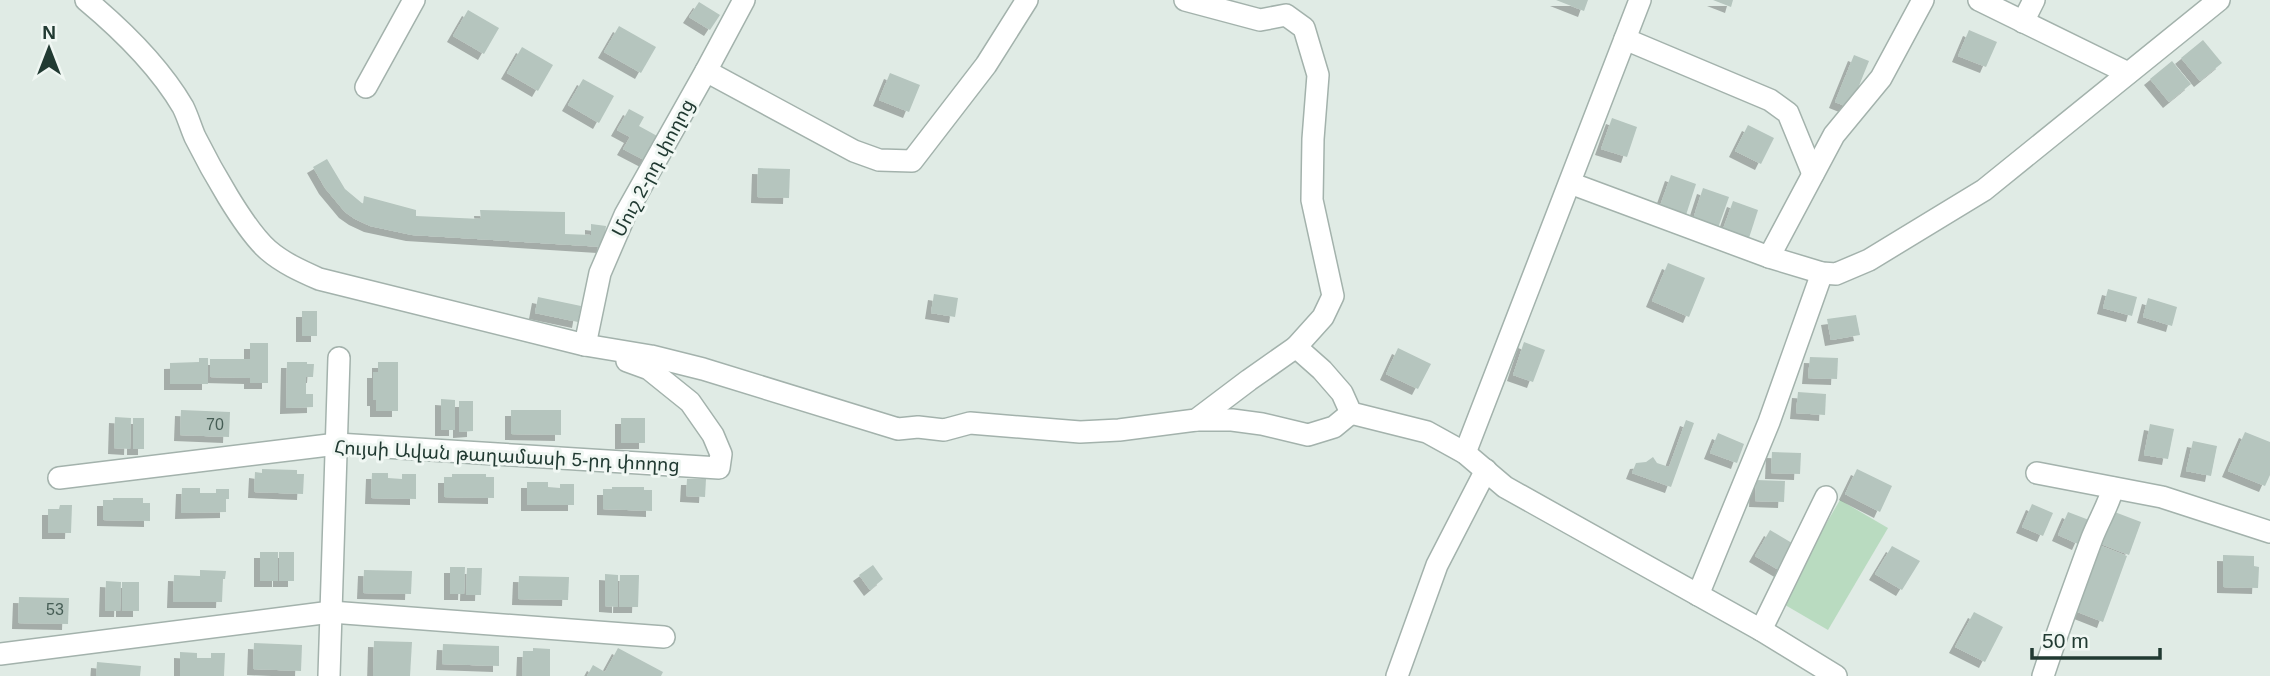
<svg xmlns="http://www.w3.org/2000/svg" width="2270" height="676" font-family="Helvetica,'Noto Sans Armenian',sans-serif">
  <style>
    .green { fill: #b9dbc0 }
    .building { fill: #b5c5be; filter: url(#shadow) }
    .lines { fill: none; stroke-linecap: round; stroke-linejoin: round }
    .minor-casing { stroke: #a3b2ac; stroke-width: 24 }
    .minor { stroke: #fff; stroke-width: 21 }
    .labels { text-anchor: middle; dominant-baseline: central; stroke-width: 6; stroke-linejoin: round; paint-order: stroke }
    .number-label { font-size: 16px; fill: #465d55 }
    .street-label { font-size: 19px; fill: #213a32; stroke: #f0f7f3 }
  </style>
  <defs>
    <filter id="shadow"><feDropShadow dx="-6" dy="6" stdDeviation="0" flood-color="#0004"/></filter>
  </defs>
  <rect width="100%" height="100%" fill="#e0ebe5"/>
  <polygon class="green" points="1840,500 1888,528 1828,630 1780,602"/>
  <g class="building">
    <polygon points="1556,0 1588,0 1584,11"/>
    <polygon points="1713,0 1733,0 1731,7"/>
    <polygon points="699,2 720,15 710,30 689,17"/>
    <polygon points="468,10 499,28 484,54 453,36"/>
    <polygon points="619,26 656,47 641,73 604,52"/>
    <polygon points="1969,30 1997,42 1986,67 1958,56"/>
    <polygon points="2203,40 2222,63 2200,81 2181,58"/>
    <polygon points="522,47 553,65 538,91 507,73"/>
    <polygon points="1854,55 1869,61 1850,108 1835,102"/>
    <polygon points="2172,61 2191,84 2169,102 2150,79"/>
    <polygon points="890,73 920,85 909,112 879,100"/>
    <polygon points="583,79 614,96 599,123 568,105"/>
    <polygon points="629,109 644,117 639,126 659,137 646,161 623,149 630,137 617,130"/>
    <polygon points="1612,118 1637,127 1627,157 1601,149"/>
    <polygon points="1748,125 1774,138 1761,164 1735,151"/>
    <polygon points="327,159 345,189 363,204 364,196 416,210 416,216 481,219 480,210 565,212 565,234 591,235 591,224 606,226 603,247 412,235 370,226 355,219 345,212 325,188 313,167"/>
    <polygon points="758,168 790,169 789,198 757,197"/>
    <polygon points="1671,175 1696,184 1686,215 1660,206"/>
    <polygon points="1703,188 1729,197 1718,228 1693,219"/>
    <polygon points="1733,201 1758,210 1748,241 1722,232"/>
    <polygon points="1668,263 1705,278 1689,317 1652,301"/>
    <polygon points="2108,289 2137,297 2132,316 2103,308"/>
    <polygon points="934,294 958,298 955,317 931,313"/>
    <polygon points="538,297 581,306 578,322 535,313"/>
    <polygon points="2148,298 2177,307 2172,326 2143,317"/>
    <rect x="302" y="311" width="15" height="25"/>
    <polygon points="1856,315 1860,335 1831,340 1827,319"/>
    <polygon points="1524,342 1545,350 1533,382 1513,375"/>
    <polygon points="250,343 268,343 268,383 250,383 250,378 210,377 210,359 250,359"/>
    <polygon points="1398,348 1431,364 1418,389 1386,374"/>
    <polygon points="1810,357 1838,358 1837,379 1808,378"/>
    <polygon points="199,358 208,358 208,384 170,384 170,363 199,362"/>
    <polygon points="287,362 307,362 307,364 314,364 313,377 306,377 306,394 313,394 313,407 286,408"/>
    <polygon points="378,362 398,362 398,411 376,411 376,400 373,400 373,372 378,372"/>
    <polygon points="1798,392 1826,394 1825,415 1796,413"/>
    <polygon points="441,399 455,400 455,430 441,430"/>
    <polygon points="459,401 473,401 473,431 459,432"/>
    <polygon points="181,410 230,412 229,437 180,435"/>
    <polygon points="511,410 561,410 561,435 511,434"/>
    <polygon points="115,417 131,418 130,449 114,448"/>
    <rect x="133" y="418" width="11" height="31"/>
    <rect x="621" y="418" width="24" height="25"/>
    <polygon points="1686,420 1694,423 1671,487 1632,473 1636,463 1646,462 1653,457 1657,463 1669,467"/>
    <polygon points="2150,424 2174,429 2168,459 2144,455"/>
    <polygon points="2245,432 2270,442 2270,475 2265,486 2228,471"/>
    <polygon points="1718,433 1744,444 1737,463 1710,453"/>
    <polygon points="2193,441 2217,446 2211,476 2186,471"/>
    <polygon points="1772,452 1801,453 1800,474 1771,473"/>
    <polygon points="262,469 297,470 297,474 304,474 303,494 254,492 255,472 262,473"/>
    <polygon points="1857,469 1892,486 1880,512 1845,494"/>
    <polygon points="372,473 388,473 388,478 402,479 402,474 416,474 416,499 371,498"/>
    <polygon points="452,474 486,474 486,477 494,477 494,498 444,497 444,477 452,477"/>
    <polygon points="687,479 706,479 705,497 686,496"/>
    <polygon points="1756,480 1785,481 1784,502 1755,501"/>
    <polygon points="527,482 548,482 548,487 560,488 560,484 574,484 574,505 527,505"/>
    <polygon points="612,487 644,487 644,490 652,490 652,511 603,509 603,489 612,489"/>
    <polygon points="182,488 200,488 200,493 216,493 216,489 229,489 229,499 226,499 226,512 181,513"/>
    <polygon points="113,498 143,498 143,503 150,503 150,521 103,520 103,500 113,500"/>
    <polygon points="2032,504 2053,513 2043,536 2022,527"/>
    <polygon points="60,505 72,505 71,533 48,533 48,509 59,509"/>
    <polygon points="2112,511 2141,522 2129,555 2101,544"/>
    <polygon points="2068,512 2089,520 2078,544 2058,535"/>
    <polygon points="1770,530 1797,546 1782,572 1755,556"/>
    <polygon points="2099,545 2127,556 2103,622 2075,611"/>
    <polygon points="1892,546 1920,561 1902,590 1875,574"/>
    <rect x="260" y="552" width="18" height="29"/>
    <rect x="279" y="552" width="15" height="29"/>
    <polygon points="2223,555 2254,556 2254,566 2259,567 2258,588 2223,587"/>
    <polygon points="873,565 883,579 870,590 859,575"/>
    <polygon points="450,567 465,567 464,594 450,594"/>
    <polygon points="467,568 482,568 481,595 466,595"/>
    <polygon points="200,570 226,571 225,579 223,579 222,602 173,602 174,575 200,576"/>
    <polygon points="364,570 412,571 411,594 363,593"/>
    <polygon points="605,574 618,575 618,607 605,606"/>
    <polygon points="620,575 639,575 638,607 619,607"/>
    <polygon points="519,576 569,577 568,600 518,599"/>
    <polygon points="106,581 121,582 120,611 105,611"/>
    <rect x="122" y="582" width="17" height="29"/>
    <polygon points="19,597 69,598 68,624 18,623"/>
    <polygon points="1974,612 2003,627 1985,662 1955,647"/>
    <polygon points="374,641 412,642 410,676 373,676"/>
    <polygon points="254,643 302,645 301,671 253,669"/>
    <polygon points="443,644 499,646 499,666 442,664"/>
    <polygon points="533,648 550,649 550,676 522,676 523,651 533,651"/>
    <polygon points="618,648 663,672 661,676 587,676 593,665 605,672"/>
    <polygon points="180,652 197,653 197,658 211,658 211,653 225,653 224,676 180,676"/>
    <polygon points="97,662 141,666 140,676 96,676"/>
  </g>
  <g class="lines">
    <defs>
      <g id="minor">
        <path d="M86 0C122 30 159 66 183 107 188 117 191 128 195 137 210 167 244 229 268 250 283 263 301 271 319 279L585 345 651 356 703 369 898 429 918 427 944 430 970 423 1080 432 1119 430 1196 420 1249 380 1296 347"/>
        <polyline points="1185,0 1260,20 1286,15 1304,28 1318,75 1313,139 1312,200 1333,296 1323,317 1296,347 1322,370 1342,393 1351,413 1427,432 1465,453 1505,487 1761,630 1836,676"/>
        <polyline points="1979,0 2128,73"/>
        <polyline points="2023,22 2034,0"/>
        <polyline points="1625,39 1770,100 1788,113 1813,174"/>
        <polyline points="706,71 854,151 879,160 912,161 986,65 1027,0"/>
        <polyline points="366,87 414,0"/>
        <polyline points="1570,183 1769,257 1822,273 1836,274 1869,260 1984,190 2219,0"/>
        <polyline points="1769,257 1834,135 1881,78 1923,0"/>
        <polyline points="585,345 600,273 625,215 706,71 744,0"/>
        <polyline points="1196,420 1232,420 1262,424 1308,435 1334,427 1351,413"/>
        <polyline points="1465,453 1640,0"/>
        <polyline points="2037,473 2162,497 2270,532"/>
        <polyline points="59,478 337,444 719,468 721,454 713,435 690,402 649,369 627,361"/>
        <polyline points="1698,595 1769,422 1822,273"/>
        <polyline points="1761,630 1826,497"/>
        <polyline points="0,654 331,612 664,637"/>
        <polyline points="329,676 339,358"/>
        <polyline points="1397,676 1437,565 1486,470"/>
        <path d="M2043 676C2058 630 2075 584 2092 538 2099 520 2108 506 2113 488"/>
      </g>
    </defs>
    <use href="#minor" class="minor-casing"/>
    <use href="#minor" class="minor"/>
  </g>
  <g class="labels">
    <g class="number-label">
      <text x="215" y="424">70</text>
      <text x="55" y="609">53</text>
    </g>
    <g class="street-label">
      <text transform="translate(653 168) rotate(-62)">Մուշ 2-րդ փողոց</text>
      <text transform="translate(507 456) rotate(3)">Հույսի Ավան թաղամասի 5-րդ փողոց</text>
    </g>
  </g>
  <g transform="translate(49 49)" stroke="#f0f7f3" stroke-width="5" paint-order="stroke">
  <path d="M0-5L12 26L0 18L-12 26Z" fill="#213a32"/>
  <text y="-10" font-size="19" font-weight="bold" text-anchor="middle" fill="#213a32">N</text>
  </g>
  <path d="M2032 648v10h128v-10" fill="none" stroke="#213a32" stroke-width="3.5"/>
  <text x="2042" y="648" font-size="21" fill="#213a32" stroke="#f0f7f3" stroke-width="5" paint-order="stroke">50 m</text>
</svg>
